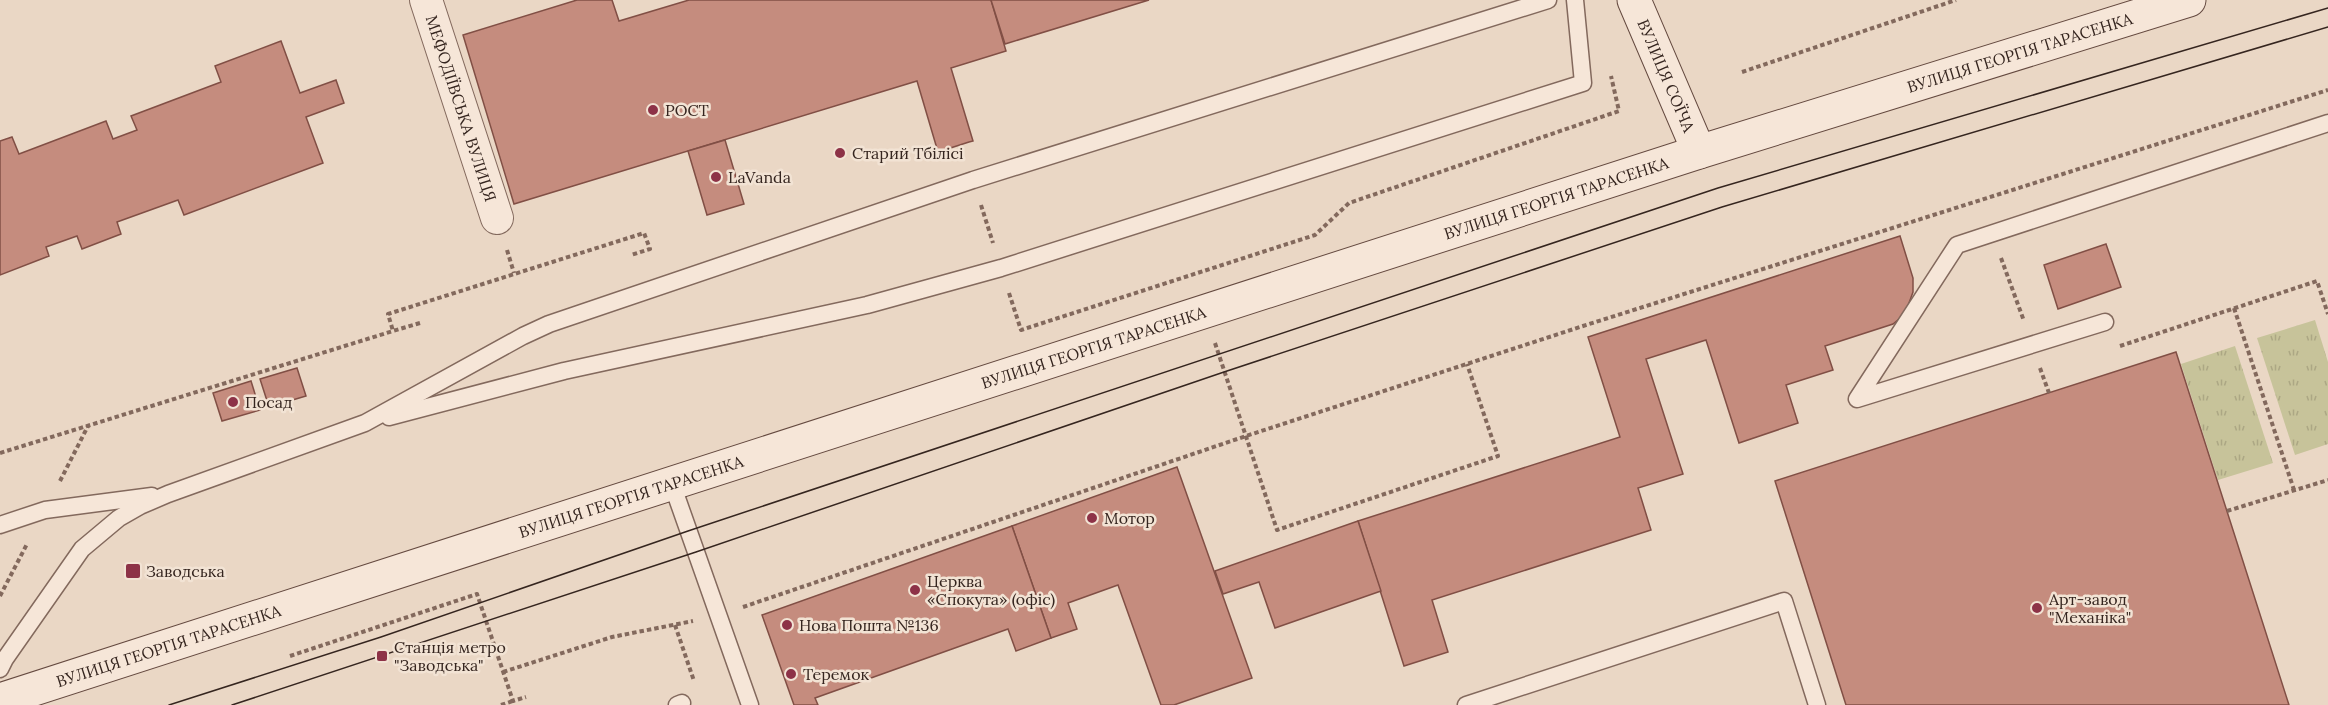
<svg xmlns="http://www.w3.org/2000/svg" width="2328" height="705" font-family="Lora,serif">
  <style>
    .grass { fill: url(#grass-tufts) }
    .building { fill: #c58c7e; stroke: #814f45; stroke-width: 1.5 }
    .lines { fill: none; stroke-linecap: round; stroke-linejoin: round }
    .lane-casing { stroke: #83695d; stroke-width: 19 }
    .street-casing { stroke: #83695d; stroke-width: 34 }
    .secondary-casing { stroke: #654a40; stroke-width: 35 }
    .path { stroke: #83695d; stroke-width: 4; stroke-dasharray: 4.5 3; stroke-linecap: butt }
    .lane { stroke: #f6e6d8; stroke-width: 16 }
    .street { stroke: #f6e6d8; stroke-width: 32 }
    .secondary { stroke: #f6e6d8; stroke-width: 33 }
    .tram { stroke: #35251f; stroke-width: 1.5 }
    .poi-dot { fill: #8d3247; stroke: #f2e3d4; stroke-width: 2 }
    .labels { text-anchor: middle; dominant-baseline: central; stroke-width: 5; stroke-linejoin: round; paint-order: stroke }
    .street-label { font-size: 16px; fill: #35251f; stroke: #f2e3d4 }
    .poi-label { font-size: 16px; fill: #35251f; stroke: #f2e3d4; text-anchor: start }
  </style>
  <defs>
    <pattern id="grass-tufts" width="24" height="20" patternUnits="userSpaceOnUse" patternTransform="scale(1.5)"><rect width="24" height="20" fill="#c7c39a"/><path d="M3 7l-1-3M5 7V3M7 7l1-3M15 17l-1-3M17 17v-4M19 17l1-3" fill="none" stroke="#aca784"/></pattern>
  </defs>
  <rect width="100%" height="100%" fill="#ead7c5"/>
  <g class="grass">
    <polygon points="2315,320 2328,362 2328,444 2295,455 2257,338"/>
    <polygon points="2235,346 2273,463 2218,480 2181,364"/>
  </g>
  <g class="building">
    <polygon points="577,0 612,0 619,21 689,0 991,0 1006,51 951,68 973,141 969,142 938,152 917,81 514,204 463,35"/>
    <polygon points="991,0 1149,0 1005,44"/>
    <polygon points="281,41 300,93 336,80 344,103 306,117 323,163 184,215 178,200 117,222 121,234 82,249 77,236 46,247 49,256 0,275 0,141 12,137 19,154 106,121 113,139 137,130 131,116 221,82 215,66"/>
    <polygon points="725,140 744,204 707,215 688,151"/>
    <polygon points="1900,236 1913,278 1913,292 1905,314 1893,324 1825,346 1833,370 1786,385 1798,423 1739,443 1706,340 1646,359 1683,474 1638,488 1651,530 1432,600 1448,652 1404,666 1358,521 1620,437 1588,337"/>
    <polygon points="2106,244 2121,287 2058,309 2044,265"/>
    <polygon points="2176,352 2289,705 1846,705 1775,481"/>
    <polygon points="297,368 306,396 269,407 260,379"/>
    <polygon points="251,381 260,410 222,421 213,393"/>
    <polygon points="1177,467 1252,678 1174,705 1161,705 1118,585 1068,603 1077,629 1051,638 1012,526"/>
    <polygon points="1358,521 1381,591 1275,628 1259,582 1223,594 1215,571"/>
    <polygon points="1012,526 1051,638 1016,651 1008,629 815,698 818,705 794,705 762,615"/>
  </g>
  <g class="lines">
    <defs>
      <g id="lane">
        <polyline points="2105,322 1857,399 1957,245 2328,123"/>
        <polyline points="389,417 564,371 867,305 1001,268 1583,83 1575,0"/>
        <polyline points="672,484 750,705"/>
        <polyline points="0,525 45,510 152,496"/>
        <polyline points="0,669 5,659 82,549 119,518 140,506 168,494 365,423 523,336 549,324 973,180 1548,0"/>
        <polyline points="677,705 682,703"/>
        <polyline points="1466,705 1784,601 1817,705"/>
      </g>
      <g id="street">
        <path id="s1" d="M426 0 497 218"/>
      </g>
      <g id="secondary">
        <path id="s2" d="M1634 0 1699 152"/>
        <path id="s3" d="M0 700 1699 152 2189 0"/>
      </g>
    </defs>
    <use href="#lane" class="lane-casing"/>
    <use href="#street" class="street-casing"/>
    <use href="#secondary" class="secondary-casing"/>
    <g class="path">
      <polyline points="1742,72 1956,0"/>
      <polyline points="981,205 993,243"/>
      <polyline points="507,250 514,273"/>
      <polyline points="2001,258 2024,321"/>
      <polyline points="1009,293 1021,330 1315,235 1349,203 1619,111 1611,76"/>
      <polyline points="2234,308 2294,490"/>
      <polyline points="420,323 393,331 388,314 644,233 650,249 631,255"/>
      <polyline points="1215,343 1277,530 1498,456 1467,364"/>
      <polyline points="2120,346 2317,281 2328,314"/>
      <polyline points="2040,368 2049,393"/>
      <polyline points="0,453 393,331"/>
      <polyline points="60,481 88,426"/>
      <polyline points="2227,511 2328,480"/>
      <polyline points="0,596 27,544"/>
      <polyline points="743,607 1246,436 1583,326 2328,90"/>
      <polyline points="675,625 694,681"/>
      <polyline points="290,656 477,594 513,701 526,697"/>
      <polyline points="503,672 612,637 693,621"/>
      <polyline points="501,705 513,701"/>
    </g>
    <use href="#lane" class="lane"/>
    <use href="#street" class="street"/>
    <use href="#secondary" class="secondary"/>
    <g class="tram">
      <polyline points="169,705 381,637 688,531 1718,188 2328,8"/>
      <polyline points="232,705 696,552 1224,372 1722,207 2328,27"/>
    </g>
  </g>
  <g class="poi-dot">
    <circle cx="653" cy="110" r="6"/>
    <circle cx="840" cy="153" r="6"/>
    <circle cx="716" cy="177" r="6"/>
    <circle cx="233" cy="402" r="6"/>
    <circle cx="1092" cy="518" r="6"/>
    <rect x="125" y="563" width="16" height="16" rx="3"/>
    <circle cx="915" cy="590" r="6"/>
    <circle cx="2037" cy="608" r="6"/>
    <circle cx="787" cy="625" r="6"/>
    <rect x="376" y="650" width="12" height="12" rx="3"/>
    <circle cx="791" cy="674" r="6"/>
  </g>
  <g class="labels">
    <g class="street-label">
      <text stroke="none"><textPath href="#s3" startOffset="2121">ВУЛИЦЯ ГЕОРГІЯ ТАРАСЕНКА</textPath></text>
      <text stroke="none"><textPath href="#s2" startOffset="82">ВУЛИЦЯ СОЇЧА</textPath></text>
      <text stroke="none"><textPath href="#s1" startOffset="114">МЕФОДІЇВСЬКА ВУЛИЦЯ</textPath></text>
      <text stroke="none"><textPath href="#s3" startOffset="1635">ВУЛИЦЯ ГЕОРГІЯ ТАРАСЕНКА</textPath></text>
      <text stroke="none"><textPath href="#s3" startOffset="1149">ВУЛИЦЯ ГЕОРГІЯ ТАРАСЕНКА</textPath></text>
      <text stroke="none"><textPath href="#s3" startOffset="663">ВУЛИЦЯ ГЕОРГІЯ ТАРАСЕНКА</textPath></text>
      <text stroke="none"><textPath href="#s3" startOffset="177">ВУЛИЦЯ ГЕОРГІЯ ТАРАСЕНКА</textPath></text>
    </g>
    <g class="poi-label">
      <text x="665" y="110">РОСТ</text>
      <text x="852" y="153">Старий Тбілісі</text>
      <text x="728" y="177">LaVanda</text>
      <text x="245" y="402">Посад</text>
      <text x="1104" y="518">Мотор</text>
      <text x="146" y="571">Заводська</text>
      <text x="927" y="581">Церква<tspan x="927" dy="18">«Спокута» (офіс)</tspan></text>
      <text x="2049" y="599">Арт-завод<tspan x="2049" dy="18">"Механіка"</tspan></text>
      <text x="799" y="625">Нова Пошта №136</text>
      <text x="394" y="647">Станція метро<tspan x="394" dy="18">"Заводська"</tspan></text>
      <text x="803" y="674">Теремок</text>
    </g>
  </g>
</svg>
